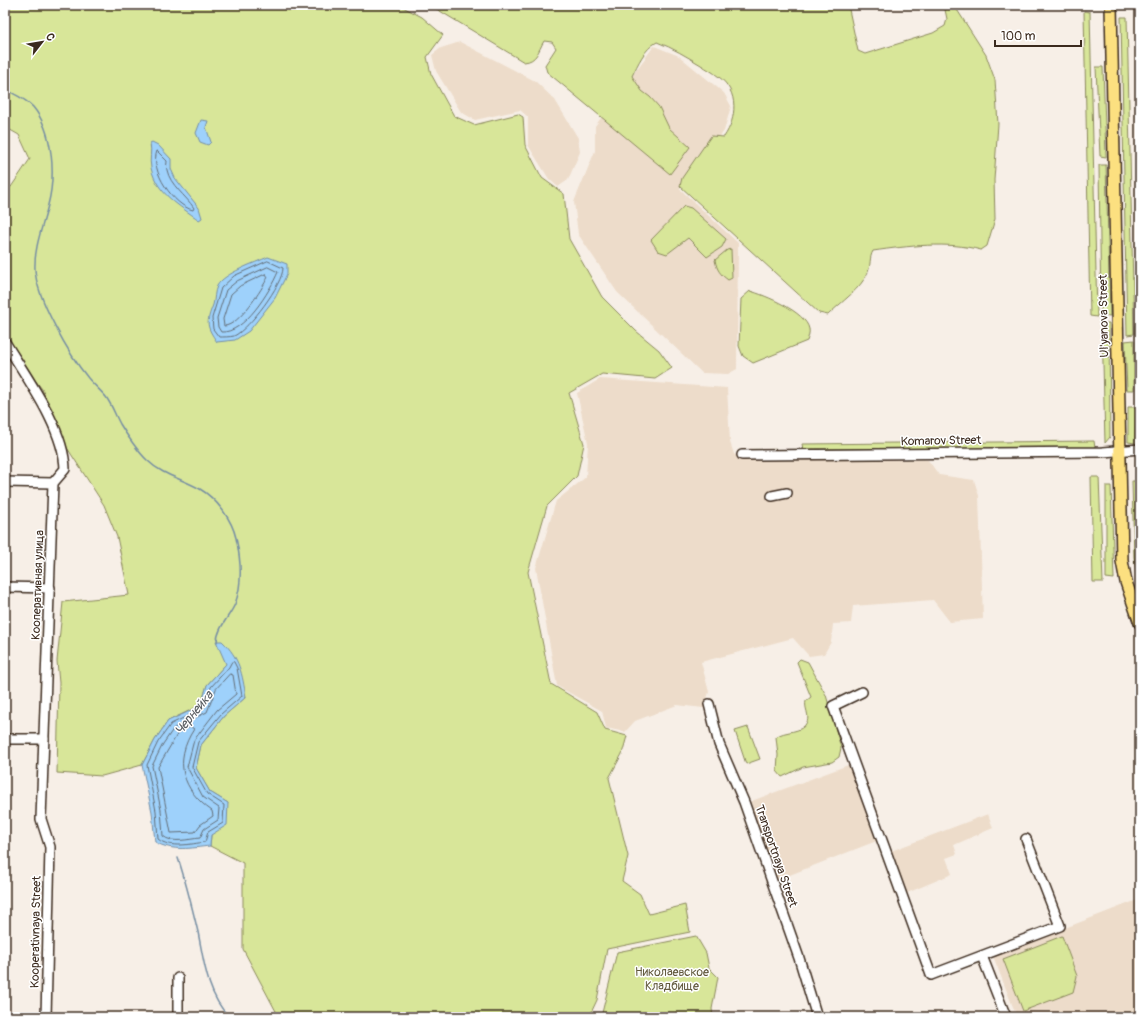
<svg xmlns="http://www.w3.org/2000/svg" width="1145" height="1022" font-family="Pangolin,sans-serif">
  <style>
    .built { fill: #eddcca }
    .green { fill: #d8e699; stroke: #8a885c }
    .water { fill: #9ed1fb; stroke: #768ea3 }
    .lines { fill: none; stroke-linecap: round; stroke-linejoin: round }
    .shore { stroke: #636d76; stroke-width: 1 }
    .stream { stroke: #768ea3; stroke-width: 1.5 }
    .minor-casing { stroke: #3b2a1e; stroke-width: 12 }
    .major-casing { stroke: #3b2a1e; stroke-width: 14 }
    .minor { stroke: #fff; stroke-width: 9 }
    .major { stroke: #fce080; stroke-width: 11 }
    .labels { text-anchor: middle; dominant-baseline: central; stroke-width: 3; stroke-linejoin: round; paint-order: stroke }
    .street-label { font-size: 12px; fill: #3b2a1e; stroke: #fff }
    .park-label { font-size: 12px; fill: #62593d; stroke: #fff }
    .water-label { font-size: 13px; font-style: italic; fill: #595c60; stroke: #fff }
  </style>
  <rect width="100%" height="100%" fill="#f7efe7"/>
  <filter id="ink" filterUnits="userSpaceOnUse"><feTurbulence type="fractalNoise" baseFrequency=".025" numOctaves="2"/><feDisplacementMap in="SourceGraphic" scale="8" xChannelSelector="R" yChannelSelector="G"/><feConvolveMatrix kernelMatrix="1 2 1 2 8 2 1 2 1" color-interpolation-filters="sRGB"/></filter>
  <g filter="url(#ink)">
    <g class="built">
      <polygon points="460,42 535,81 555,100 578,138 580,152 568,180 558,187 549,179 528,145 528,117 520,110 475,120 461,112 436,71 432,55 441,48"/>
      <polygon points="654,46 679,56 724,93 731,106 724,131 680,189 738,243 737,369 728,374 702,373 617,292 578,234 574,202 595,151 595,126"/>
      <polygon points="600,379 727,388 730,442 734,454 744,459 928,460 939,475 974,480 979,496 983,619 950,622 933,600 853,606 851,623 833,624 831,642 824,654 809,656 793,638 701,662 709,692 704,708 677,705 635,721 625,732 606,728 602,711 557,686 536,568 556,501 586,477 588,443 577,393"/>
      <polygon points="851,764 879,840 777,880 749,802"/>
      <polygon points="988,814 993,828 954,845 957,854 946,858 952,874 907,893 891,851"/>
      <polygon points="1140,899 1140,1017 1017,1017 993,956"/>
    </g>
    <g class="green">
      <polygon points="5,5 399,5 422,17 443,35 427,57 431,74 454,116 474,125 518,114 523,117 525,145 542,178 564,194 569,239 602,297 636,331 659,350 672,368 655,379 602,374 569,393 584,444 577,476 547,506 528,572 551,684 597,712 605,730 627,736 622,754 609,778 628,856 622,881 640,894 649,914 685,905 690,932 607,949 597,1000 589,1017 279,1017 243,949 243,863 210,846 211,835 228,803 210,792 196,768 201,745 224,716 246,697 226,664 207,685 201,705 168,721 155,740 142,765 102,776 57,773 59,683 57,661 63,602 129,595 117,537 104,505 62,440 42,389 5,342 5,190 11,187 30,159 19,135 5,127"/>
      <path d="M430 5H848L858 51 865 54 933 33 945 26 947 19 944 5H954L986 55 995 80 998 124 994 180 995 219 987 246 981 250C947 241 908 246 873 251 869 258 871 265 868 272 861 289 841 302 828 315L819 313 680 186 682 178 711 136 724 137C737 118 739 92 719 77 713 72 707 69 701 65 686 56 673 48 657 42 644 49 638 64 632 76L642 91 650 97 659 107 669 128 690 147 670 174 547 72 545 65 556 48 552 42 544 41C538 51 537 61 524 62Z"/>
      <polygon points="1084,11 1090,12 1097,317 1090,316"/>
      <polygon points="1121,17 1127,17 1134,334 1127,335"/>
      <polygon points="1096,67 1103,67 1106,157 1100,156"/>
      <polygon points="1099,165 1106,165 1110,316 1101,315"/>
      <polygon points="684,206 691,208 726,239 722,247 707,257 688,238 667,254 658,251 651,240"/>
      <path d="M731 249 732 278 728 280C720 274 717 270 715 260L727 250Z"/>
      <path d="M750 291C765 295 806 312 809 329 810 332 808 338 807 341L753 363 743 356 739 346 741 299Z"/>
      <polygon points="1102,323 1109,323 1110,437 1105,443"/>
      <polygon points="1134,340 1134,390 1127,390 1125,341"/>
      <polygon points="1128,407 1136,407 1135,443 1128,442"/>
      <polygon points="1094,441 1095,448 803,449 802,444"/>
      <polygon points="1091,477 1099,477 1103,582 1093,582"/>
      <polygon points="1132,481 1138,481 1140,540 1139,590 1134,557"/>
      <polygon points="1106,486 1111,486 1114,579 1106,578"/>
      <path d="M800 659 808 662 826 695 841 748 839 757 832 762 803 767 782 777 777 771 778 755 776 737C784 730 802 734 807 722 810 715 804 708 806 701L811 697 797 662Z"/>
      <polygon points="748,727 760,759 746,764 735,731"/>
      <polygon points="696,936 706,953 709,968 718,977 712,1009 713,1017 601,1017 617,952"/>
      <polygon points="1062,936 1077,976 1073,992 1023,1011 1003,959"/>
    </g>
    <g class="water">
      <polygon points="201,120 208,121 206,127 211,142 208,145 200,142 196,133"/>
      <path d="M152 142 158 145 171 159V169L175 178 199 208 202 218 199 220C180 206 157 194 151 168 149 160 152 151 150 143Z"/>
      <path d="M268 257 287 264V274L275 298 249 331 235 340 217 342C206 326 206 323 213 305 215 299 214 292 217 286 224 273 255 263 268 257Z"/>
      <path d="M216 641H222C240 658 242 674 246 697L224 716 201 745 196 768 210 792 228 803 227 825 211 835 210 846C191 848 173 852 155 842L152 812 142 765 155 740 168 721 201 706 207 685 226 664Z"/>
    </g>
    <g class="lines">
      <g class="shore">
        <path d="M157 151 167 161C167 163 166 167 167 170 170 185 186 196 194 208L193 210C174 206 149 170 157 151Z"/>
        <path d="M268 261 283 268C283 284 249 329 234 336 230 337 223 337 219 337L213 329 212 318 221 288 234 276Z"/>
        <path d="M268 267 278 272C270 291 244 334 221 332L218 327 217 318 226 290 237 281Z"/>
        <path d="M266 274 268 277C262 289 239 326 224 326L223 319 231 294 240 286Z"/>
        <path d="M234 662 237 668 242 696 221 714 198 742 192 767 207 794 224 805 223 823 208 832 205 842C191 844 170 849 158 839L156 811 147 765 158 742 171 724 204 708 211 687 229 667 231 663Z"/>
        <path d="M230 674 233 675 236 694 217 710 194 740 187 767 203 797 219 808 218 820 204 829 200 838C189 839 172 844 163 836L161 810 152 766 163 744 174 728 207 712 216 689Z"/>
        <path d="M191 727 194 729C173 761 182 790 212 811L213 816 200 825 195 832 171 833 158 767 178 733Z"/>
      </g>
      <g class="stream">
        <path d="M5 89C14 94 26 99 33 107 53 131 56 175 48 205 43 226 34 247 35 269 36 298 70 356 88 378 94 385 101 391 106 397 112 405 115 415 120 424 126 434 139 453 148 461 162 475 183 479 200 489 217 499 232 520 236 538 241 560 243 583 235 604 230 616 217 628 217 642"/>
        <path d="M178 858C186 882 192 907 198 932 204 962 207 994 229 1017"/>
      </g>
      <defs>
        <g id="minor">
          <path d="M5 342C26 377 64 428 65 469L53 483 41 819 50 847 46 1017"/>
          <polyline points="742,455 1103,452 1140,449"/>
          <polyline points="5,482 53,483"/>
          <polyline points="772,496 787,493"/>
          <polyline points="5,587 50,588"/>
          <polyline points="862,692 833,706 931,975 1060,926 1026,839"/>
          <polyline points="709,704 719,744 744,802 799,958 817,1017"/>
          <polyline points="5,739 44,739"/>
          <polyline points="982,956 1006,1017"/>
          <polyline points="178,1017 178,978"/>
        </g>
        <polyline id="major" points="1111,5 1122,561 1126,582 1140,623"/>
      </defs>
      <use href="#minor" class="minor-casing"/>
      <use href="#major" class="major-casing"/>
      <use href="#minor" class="minor"/>
      <use href="#major" class="major"/>
    </g>
  </g>
  <g class="labels">
    <g class="street-label">
      <text transform="translate(1104 316) rotate(-91)">Ul'yanova Street</text>
      <text transform="translate(941 441) rotate(-1)">Komarov Street</text>
      <text transform="translate(38 585) rotate(-88)">Кооперативная улица</text>
      <text transform="translate(776 856) rotate(71)">Transportnaya Street</text>
      <text transform="translate(36 932) rotate(-89)">Kooperativnaya Street</text>
    </g>
    <g class="park-label">
      <text x="672" y="972">Николаевское<tspan x="672" dy="14">Кладбище</tspan></text>
    </g>
    <g class="water-label">
      <text transform="translate(194 713) rotate(-51)">Чернейка</text>
    </g>
  </g>
  <rect width="1145" height="1022" fill="none" stroke="#fff" stroke-width="20"/>
  <rect x="10" y="10" width="1125" height="1002" fill="none" stroke="#3b2a1e" stroke-width="1.5" filter="url(#ink)"/>
  <g transform="translate(42 42) rotate(59)" stroke="#ffffff" stroke-width="3" paint-order="stroke">
  <path d="M0-3L7 15L0 10L-7 15Z" fill="#3b2a1e"/>
  <text y="-6" font-size="11" font-weight="bold" text-anchor="middle" fill="#3b2a1e">С</text>
  </g>
  <path d="M995 40v6h86v-6" fill="none" stroke="#3b2a1e" stroke-width="2"/>
  <text x="1001" y="40" font-size="12" fill="#3b2a1e" stroke="#ffffff" stroke-width="3" paint-order="stroke">100 m</text>
</svg>
